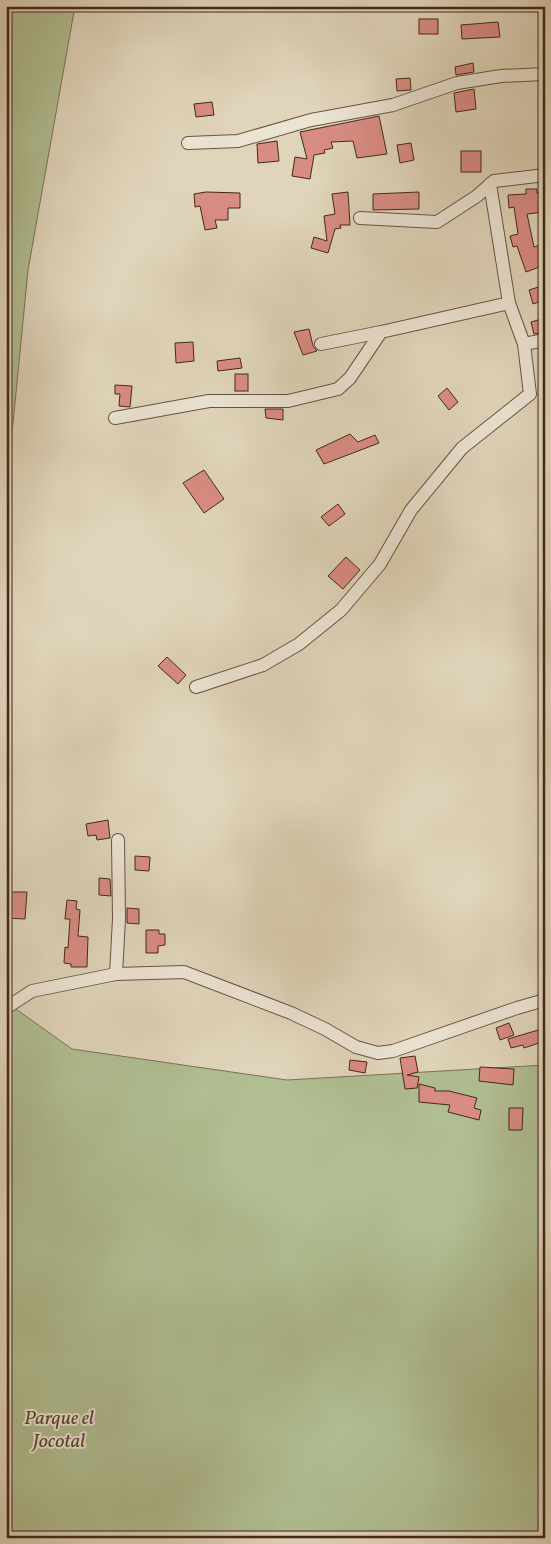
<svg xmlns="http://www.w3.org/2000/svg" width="551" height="1544" font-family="Vollkorn,serif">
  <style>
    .green { fill: #b0be92; stroke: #7a7257 }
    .building { fill: #d98c84; stroke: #44271c }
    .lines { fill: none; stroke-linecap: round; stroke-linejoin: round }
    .street-casing { stroke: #6b5244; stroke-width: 14 }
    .street { stroke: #ebe4d3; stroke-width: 12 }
    .labels { text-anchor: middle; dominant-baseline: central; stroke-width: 4; stroke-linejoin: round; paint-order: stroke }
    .park-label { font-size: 20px; font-style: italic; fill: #5a4534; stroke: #ebe4d3 }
  </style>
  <rect width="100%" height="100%" fill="#e0d5bb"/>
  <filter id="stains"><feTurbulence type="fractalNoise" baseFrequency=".004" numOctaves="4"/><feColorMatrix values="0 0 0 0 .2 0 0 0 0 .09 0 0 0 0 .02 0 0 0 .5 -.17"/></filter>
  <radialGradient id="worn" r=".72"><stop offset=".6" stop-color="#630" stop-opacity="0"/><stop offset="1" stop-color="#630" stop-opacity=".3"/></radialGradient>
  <g class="green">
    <polygon points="6,6 75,6 28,270 6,495"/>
    <polygon points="6,1002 72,1049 287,1080 545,1065 545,1538 6,1538"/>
  </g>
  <g class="building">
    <rect x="419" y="19" width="19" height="15"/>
    <polygon points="498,22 500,37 462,39 461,25"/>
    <polygon points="473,63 474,72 456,75 455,67"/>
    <polygon points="410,78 411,90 397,91 396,79"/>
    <polygon points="474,89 476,109 456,112 454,93"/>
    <polygon points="212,102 214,115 196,117 194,104"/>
    <polygon points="379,116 387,154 357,158 353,141 331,142 333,148 324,150 325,153 314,155 310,179 292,176 295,157 307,159 300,132"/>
    <polygon points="277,141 279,161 258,163 257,144"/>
    <polygon points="411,143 414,160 400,163 397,145"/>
    <rect x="461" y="151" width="20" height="21"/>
    <polygon points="526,189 537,189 537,193 545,191 545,212 527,214 534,247 545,243 545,265 526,272 517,246 513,247 510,236 518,234 514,207 509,208 508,195 526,194"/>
    <polygon points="206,192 240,193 240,208 228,208 228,220 215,220 217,228 205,230 200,206 195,207 194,194"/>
    <polygon points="348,192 350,225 340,225 341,228 335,229 328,253 311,248 314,237 327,241 324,216 335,214 332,194"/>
    <polygon points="419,192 419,209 373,210 373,194"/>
    <polygon points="545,285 545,300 533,304 529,290"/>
    <polygon points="545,318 545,332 534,334 531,322"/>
    <polygon points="309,329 313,346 317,351 303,355 294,332"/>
    <polygon points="193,342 194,361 176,363 175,343"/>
    <polygon points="240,358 242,368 218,371 217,361"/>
    <rect x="235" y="374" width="13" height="17"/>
    <polygon points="115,385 132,386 130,407 119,406 120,394 115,394"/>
    <polygon points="447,388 458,402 449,410 438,396"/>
    <polygon points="265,409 283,409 283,420 266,418"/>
    <polygon points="350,434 358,442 375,435 379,443 324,464 316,450"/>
    <polygon points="204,470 224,499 204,513 183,483"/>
    <polygon points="338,504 345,514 329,526 321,517"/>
    <polygon points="346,557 360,570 343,589 328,576"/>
    <polygon points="167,657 186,675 178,684 158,666"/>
    <polygon points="108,820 110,838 97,840 96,835 88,836 86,824"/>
    <polygon points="135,856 150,857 149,871 135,870"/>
    <polygon points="99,878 110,879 111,896 99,895"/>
    <polygon points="6,892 27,892 25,919 6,918"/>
    <polygon points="67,900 77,901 76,909 80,910 78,936 88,937 87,967 71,967 71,964 64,963 65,947 68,948 70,919 65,919"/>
    <polygon points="127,908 139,909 139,924 127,923"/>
    <polygon points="146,930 159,930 159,934 165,934 165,945 158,946 158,953 146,953"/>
    <polygon points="509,1023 514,1035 500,1040 496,1028"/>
    <polygon points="545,1028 545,1041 524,1048 523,1045 511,1048 508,1039"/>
    <polygon points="415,1056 418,1072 407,1075 419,1077 417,1088 405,1089 400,1058"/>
    <polygon points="350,1060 367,1062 365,1073 349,1070"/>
    <polygon points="480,1067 514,1069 513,1085 479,1081"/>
    <polygon points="419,1084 435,1088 435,1091 449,1091 477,1098 474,1108 481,1110 479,1120 448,1112 450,1105 419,1102"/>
    <polygon points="509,1108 523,1108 522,1130 509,1130"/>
  </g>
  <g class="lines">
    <defs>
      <g id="street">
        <polyline points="188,143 238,141 311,120 393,105 457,83 501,76 545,74"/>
        <polyline points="360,218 437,222 477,196 494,181 545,175"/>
        <polyline points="321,344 381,332"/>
        <polyline points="524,344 545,340"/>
        <polyline points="115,418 209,401 288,401 338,389 350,378 381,332 509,303"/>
        <polyline points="196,687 263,665 299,644 341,610 380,564 411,510 462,448 530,394 524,344 509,303 490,184"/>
        <polyline points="116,974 119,919 118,840"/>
        <polyline points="6,1008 32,991 116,974 184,972 291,1013 325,1029 356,1047 378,1053 393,1051 517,1008 545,1000"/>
      </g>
    </defs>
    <use href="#street" class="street-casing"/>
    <use href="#street" class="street"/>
  </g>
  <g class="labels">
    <g class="park-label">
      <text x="59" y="1419">Parque el<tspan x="59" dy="23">Jocotal</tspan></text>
    </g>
  </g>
  <rect width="551" height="1544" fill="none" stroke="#e0d5bb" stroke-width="25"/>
  <rect x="8" y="8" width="536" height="1529" fill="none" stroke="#44271c" stroke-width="2.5"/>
  <rect x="12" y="12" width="526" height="1519" fill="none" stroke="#44271c"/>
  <rect width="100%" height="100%" filter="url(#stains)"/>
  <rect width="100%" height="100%" fill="url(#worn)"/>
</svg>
